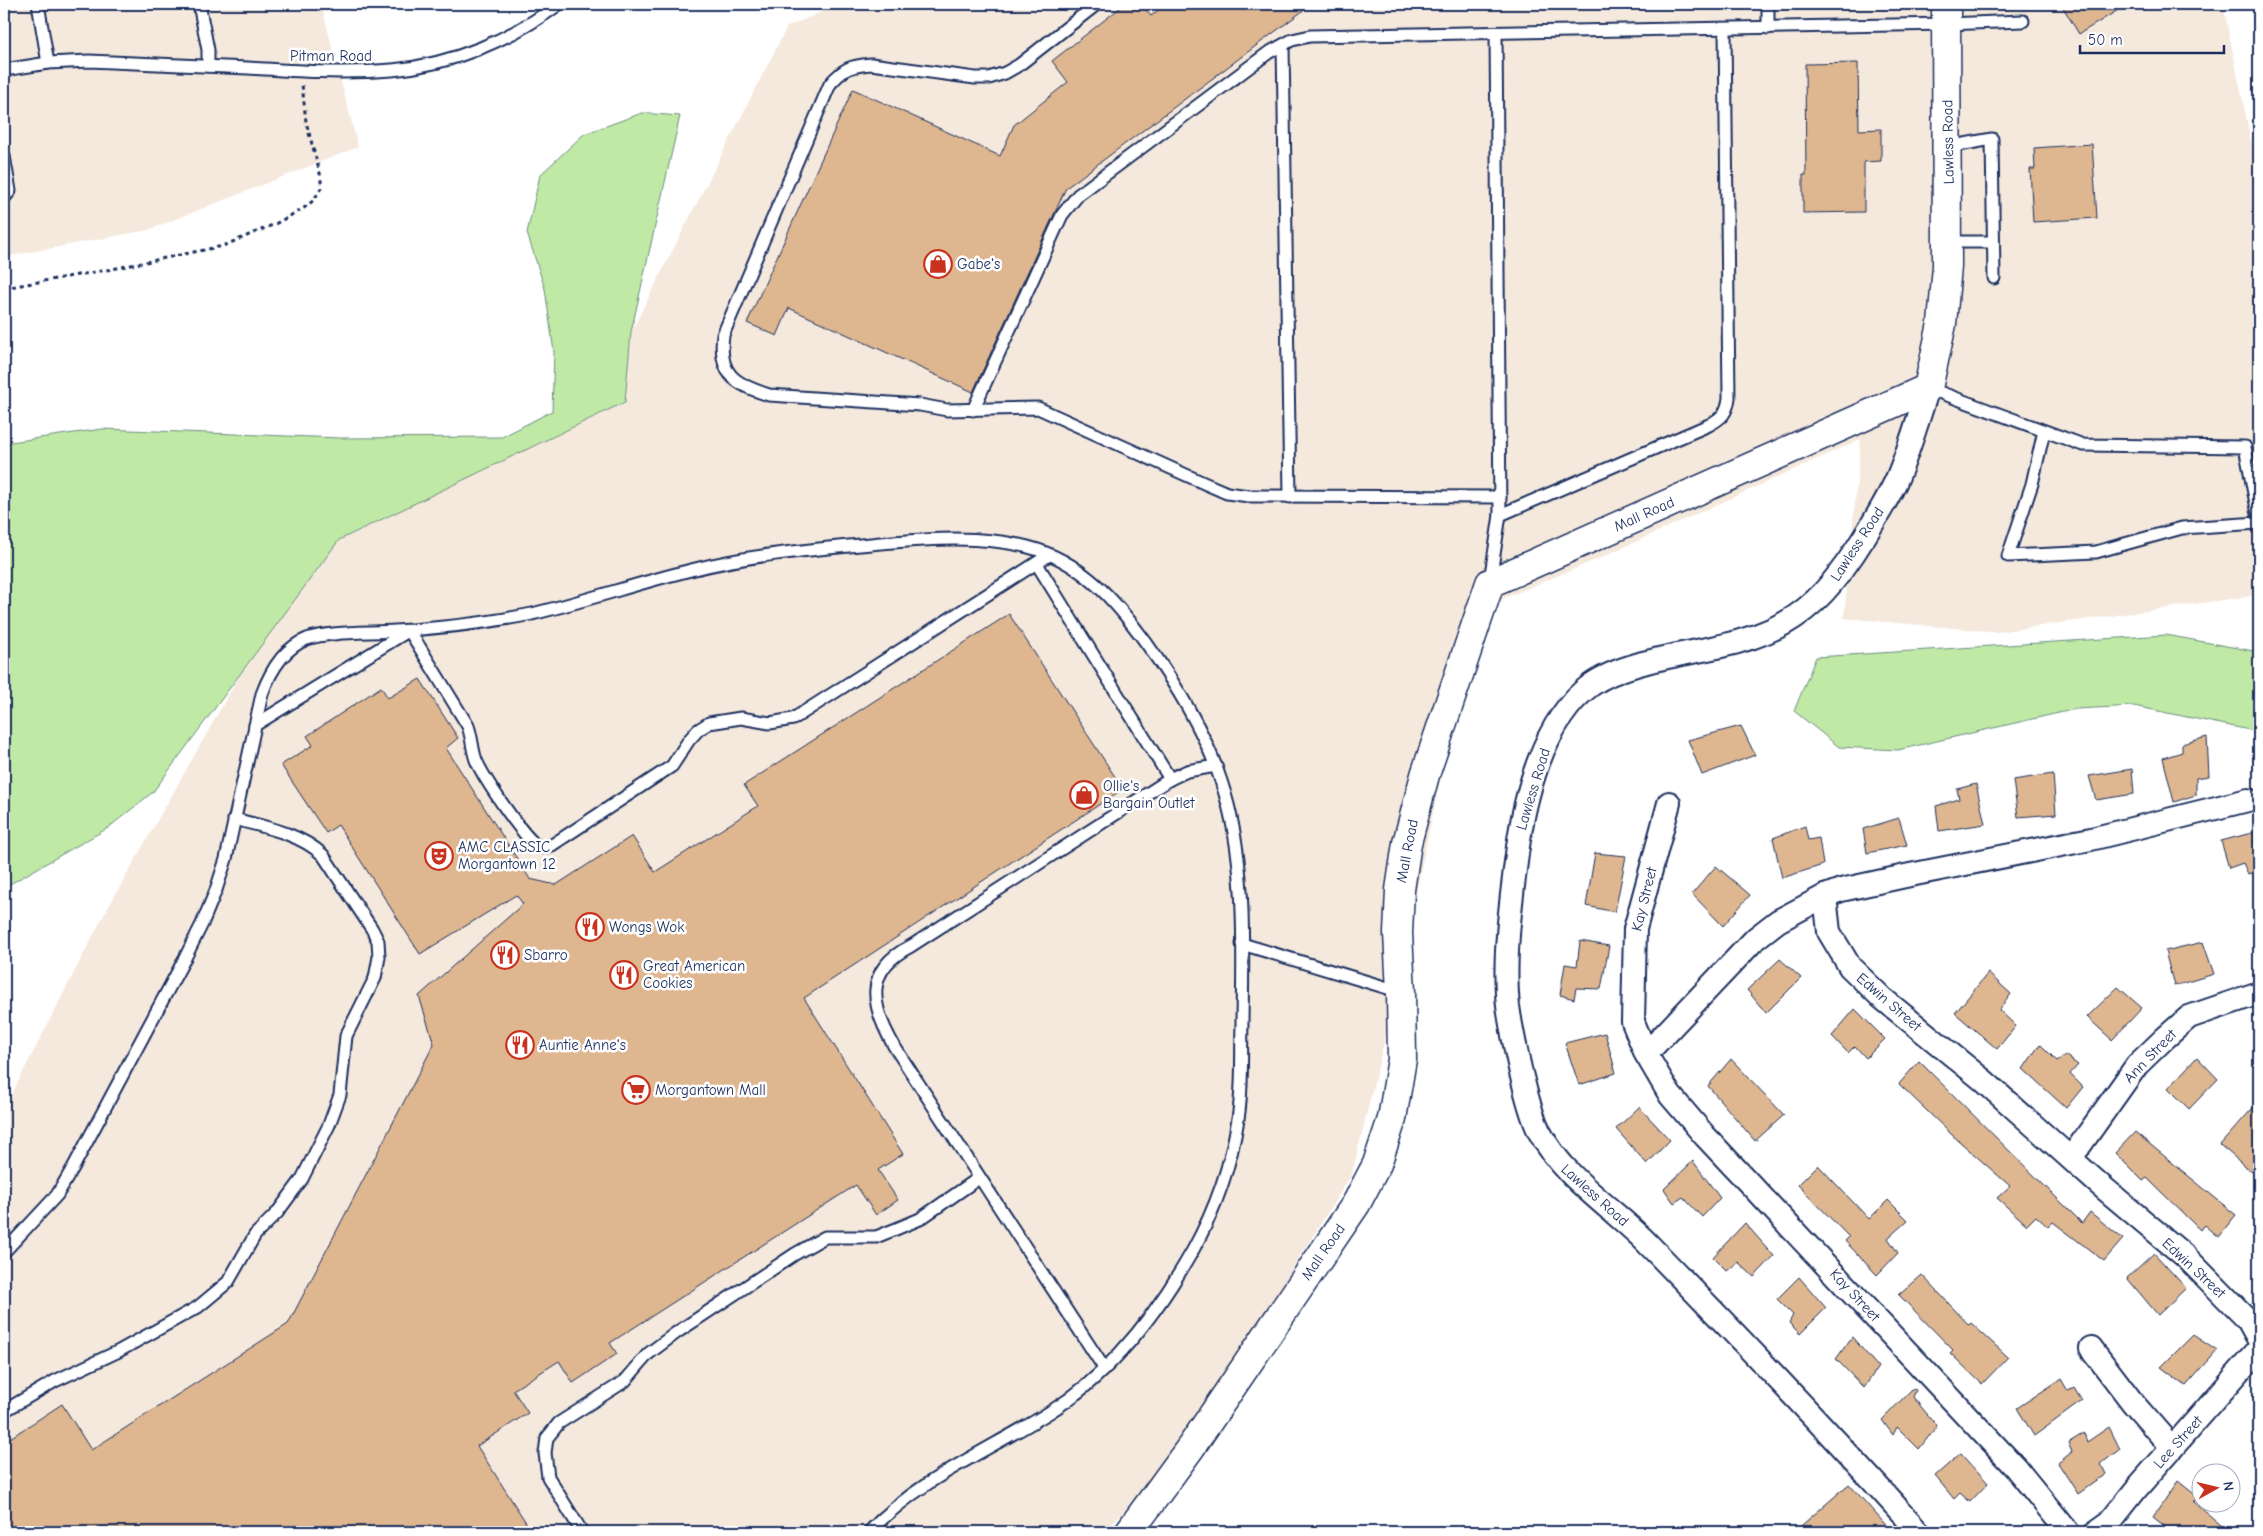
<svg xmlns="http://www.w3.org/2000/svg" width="2263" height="1536" font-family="'Comic Neue',sans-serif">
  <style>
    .built { fill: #f5e9dd }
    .green { fill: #bfe9a5; stroke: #6d8c82 }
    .building { fill: #deb68f; stroke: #1b2f5e }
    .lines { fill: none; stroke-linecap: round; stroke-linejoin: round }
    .service-casing { stroke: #1b2f5e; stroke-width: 15 }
    .minor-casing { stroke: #1b2f5e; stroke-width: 26 }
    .tertiary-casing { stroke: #1b2f5e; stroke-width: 31 }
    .path { stroke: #1b2f5e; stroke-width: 3; stroke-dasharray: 4 4; stroke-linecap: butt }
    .service { stroke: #fff; stroke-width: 11 }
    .minor { stroke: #fff; stroke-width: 22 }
    .tertiary { stroke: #fff; stroke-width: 28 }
    .labels { text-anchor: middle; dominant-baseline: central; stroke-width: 5; stroke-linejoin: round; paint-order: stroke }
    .street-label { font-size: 15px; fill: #1b2f5e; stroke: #fff }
    .poi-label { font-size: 15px; fill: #1b2f5e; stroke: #fff; text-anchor: start }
  </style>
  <rect width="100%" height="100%" fill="#fff"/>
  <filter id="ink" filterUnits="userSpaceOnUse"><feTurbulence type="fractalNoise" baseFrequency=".02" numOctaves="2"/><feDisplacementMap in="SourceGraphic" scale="10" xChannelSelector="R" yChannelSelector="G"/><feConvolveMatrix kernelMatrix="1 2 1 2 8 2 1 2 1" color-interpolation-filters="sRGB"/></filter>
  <g filter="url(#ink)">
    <g class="built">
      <polygon points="4,4 321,4 358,147 148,230 4,257"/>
      <polygon points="840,4 2223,4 2259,180 2259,595 1997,632 1844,618 1861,439 1600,558 1476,610 1386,1034 1352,1174 1171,1462 1104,1532 4,1532 4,1109 100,922 242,671 338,540 625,402 631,332 787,27"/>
    </g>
    <g class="green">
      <polygon points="642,113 680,116 631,332 625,402 339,540 153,792 108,828 10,884 4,891 4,443 102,429 340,438 502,437 552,411 554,352 545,289 527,233 540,175 584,134"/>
      <polygon points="2166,635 2259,652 2259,732 2134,706 2076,709 1898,750 1839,747 1794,711 1816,657"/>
    </g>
    <g class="building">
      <polygon points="1125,4 1141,4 1151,16 1166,4 1312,4 1066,188 973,392 789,308 777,336 747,323 853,89 1000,156 1014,125 1068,82 1052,61"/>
      <polygon points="2061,4 2128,4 2079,34"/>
      <polygon points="1858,63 1859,130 1881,129 1881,161 1864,162 1864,212 1803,213 1803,175 1806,175 1805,64"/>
      <polygon points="2092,144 2097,218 2033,222 2030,169 2035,169 2034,148"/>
      <polygon points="1009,614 1123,789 804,998 903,1154 878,1170 898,1200 876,1215 856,1185 610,1343 617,1354 573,1383 559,1361 513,1390 528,1413 477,1446 532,1532 4,1532 4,1442 62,1404 91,1450 288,1324 434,1044 419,996 523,904 516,895 420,954 338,825 326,833 281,765 313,745 307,736 381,687 388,698 420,679 458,738 446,748 530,879 556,885 632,836 655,872 758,806 744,785"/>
      <polygon points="1741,726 1755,755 1702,775 1688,740"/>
      <polygon points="2207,737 2209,776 2196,778 2196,795 2174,802 2163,758 2182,752 2182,744"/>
      <polygon points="2132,769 2134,794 2096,800 2089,776"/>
      <polygon points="2053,774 2056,814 2018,817 2013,780"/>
      <polygon points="1976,784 1985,824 1939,831 1936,806 1959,799 1957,789"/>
      <polygon points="1899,818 1907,845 1867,853 1863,829"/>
      <polygon points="1805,826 1808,840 1819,838 1823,865 1782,878 1773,838"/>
      <polygon points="2259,831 2259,871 2248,874 2243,863 2229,868 2221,841"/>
      <polygon points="1595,853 1626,856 1615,912 1586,906"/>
      <polygon points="1716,866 1750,895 1723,926 1692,894"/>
      <polygon points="1580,941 1609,946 1601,989 1576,988 1574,999 1560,995 1565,964 1577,966"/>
      <polygon points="2203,942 2214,974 2174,986 2165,951"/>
      <polygon points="1780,959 1801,978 1766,1013 1747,990"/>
      <polygon points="1988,973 2011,994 1999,1010 2016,1026 1997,1049 1955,1013"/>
      <polygon points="2118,987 2142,1008 2112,1040 2087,1017"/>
      <polygon points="1855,1009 1885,1039 1866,1058 1855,1046 1848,1053 1832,1036"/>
      <polygon points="1605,1033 1616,1073 1579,1085 1565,1043"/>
      <polygon points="2040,1044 2057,1061 2065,1055 2078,1065 2070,1074 2083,1087 2066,1108 2023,1069"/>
      <polygon points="2197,1057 2218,1079 2189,1109 2168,1088"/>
      <polygon points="1731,1059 1784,1115 1755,1141 1708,1086"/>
      <polygon points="1919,1061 2082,1223 2090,1212 2123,1239 2104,1261 2053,1222 2048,1227 2036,1216 2027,1225 1997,1198 2010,1186 1951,1134 1899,1084"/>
      <polygon points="2259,1101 2259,1178 2220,1145"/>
      <polygon points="1639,1107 1670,1140 1647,1164 1616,1129"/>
      <polygon points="2135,1132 2236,1215 2218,1237 2204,1225 2200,1230 2147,1178 2143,1181 2115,1153"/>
      <polygon points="1693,1161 1720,1198 1702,1217 1683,1197 1674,1203 1664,1189"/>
      <polygon points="1818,1165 1869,1219 1888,1200 1908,1220 1888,1238 1898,1253 1877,1275 1845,1241 1849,1237 1798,1185"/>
      <polygon points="1745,1223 1774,1256 1754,1277 1738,1262 1727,1271 1713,1257"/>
      <polygon points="2154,1253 2186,1288 2158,1315 2127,1278"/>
      <polygon points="1922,1275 1969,1325 1971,1323 2008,1357 1982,1384 1950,1353 1953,1350 1899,1295"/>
      <polygon points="1799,1277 1826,1308 1800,1334 1789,1323 1793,1315 1777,1299"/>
      <polygon points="2193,1335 2217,1351 2186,1386 2161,1367"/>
      <polygon points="1852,1337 1878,1367 1864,1388 1836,1359"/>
      <polygon points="2061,1379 2068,1391 2074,1388 2082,1401 2034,1436 2017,1408"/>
      <polygon points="1913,1388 1916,1390 1913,1397 1937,1426 1919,1449 1897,1427 1893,1435 1882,1420"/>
      <polygon points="2109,1427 2120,1449 2101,1464 2106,1474 2078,1494 2058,1463 2072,1452 2068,1443 2084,1433 2087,1442"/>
      <polygon points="1961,1453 1988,1483 1970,1502 1960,1493 1954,1499 1935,1476"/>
      <polygon points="2178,1481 2198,1497 2194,1502 2229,1532 2172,1532 2153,1517"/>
      <polygon points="1849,1484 1892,1532 1794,1532"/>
    </g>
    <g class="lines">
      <defs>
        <g id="service">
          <polyline points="38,4 48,63"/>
          <polyline points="199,4 208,50 208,66"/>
          <path d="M1097 4 1019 65 1005 73 989 78H975L871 64C850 66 844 68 830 84L723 335C718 374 734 384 769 395L920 405 947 410 1038 408 1206 484 1227 493 1249 496 1500 497"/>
          <polyline points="1768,4 1768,28"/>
          <polyline points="1283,45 1290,497"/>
          <path d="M4 70 48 63 89 61C142 63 195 66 248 68 296 71 344 74 392 70 451 65 512 39 559 4"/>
          <polyline points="1948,147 1992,139 1994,278"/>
          <polyline points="4,156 10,191 4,198"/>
          <polyline points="1947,242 1993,242"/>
          <polyline points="1928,388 2083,445 2245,447 2259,519"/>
          <polyline points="973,410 1062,215 1078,195 1268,53 1292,40 1310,36 1947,24 2023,21"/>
          <polyline points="2044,431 2032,484 2008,556 2096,552 2182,528 2259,523"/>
          <path d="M1500 515 1709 425C1722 418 1727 413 1729 398L1725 29"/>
          <polyline points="1037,564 1170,779"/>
          <polyline points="1490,581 1500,515 1496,33"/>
          <path d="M409 630 468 726C472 737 472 749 476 760 482 775 526 843 540 847 544 848 548 846 552 845L672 766 689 740 698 730 709 723 741 718 770 723 793 719 1049 555"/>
          <polyline points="255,725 408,631"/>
          <polyline points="1242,944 1401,992"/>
          <path d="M4 1252 57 1195 74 1166 185 958 202 924 216 890 226 859 262 694C270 672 284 648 307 639 329 631 371 633 395 631 441 628 487 623 532 614 586 601 638 583 691 570 753 554 818 549 881 543 930 539 981 535 1028 547 1082 561 1116 601 1147 644 1177 686 1205 732 1221 781 1247 858 1243 944 1242 1023 1241 1055 1243 1088 1238 1119 1231 1165 1215 1210 1193 1250 1158 1312 1111 1374 1050 1412 988 1451 920 1478 869 1532"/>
          <path d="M1104 1368 894 1046C871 1006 863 970 911 946L1170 779 1187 771 1216 766"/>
          <path d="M4 1411 55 1381 119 1351 198 1307 228 1282 255 1235 277 1213 302 1179 329 1125 340 1095 346 1036 375 978 379 957 378 941 372 929 323 855C299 833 265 827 234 819"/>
          <polyline points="582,1532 548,1477 545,1453 547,1438 559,1423 625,1381 648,1354 676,1333 795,1254 825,1237 876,1237 896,1229 920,1219 979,1178"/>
        </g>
        <g id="minor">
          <polyline points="1669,803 1635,929 1633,1022 1646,1054 1670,1095 1705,1136 2015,1467 2068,1532"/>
          <polyline points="1825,896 1829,932 1850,967 1882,998 1984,1081 2099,1184 2186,1257 2248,1320 2259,1340"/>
          <polyline points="1646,1054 1756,938 1778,921 1825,896 1841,890 1910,875 2091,839 2248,800"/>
          <polyline points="2071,1158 2137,1065 2165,1038 2189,1017 2259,993"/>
          <polyline points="2091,1348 2133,1403 2172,1448"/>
          <path d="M1919 1532C1831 1434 1741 1339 1649 1245 1612 1207 1564 1179 1539 1131 1530 1113 1526 1092 1521 1073 1516 1051 1511 1028 1508 1006 1503 959 1511 901 1517 854 1524 798 1543 720 1591 685 1623 662 1683 655 1721 646 1744 641 1765 634 1785 623 1815 606 1835 581 1854 553 1869 530 1884 506 1896 481 1909 451 1918 419 1928 388"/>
          <polyline points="2096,1532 2110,1522 2137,1488 2259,1349"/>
        </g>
        <polyline id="tertiary" points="1129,1532 1191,1447 1356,1204 1377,1164 1392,1119 1402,1059 1401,992 1398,933 1400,890 1407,843 1425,775 1490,583 1928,388 1942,324 1947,266 1946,4"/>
      </defs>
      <use href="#service" class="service-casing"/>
      <use href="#minor" class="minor-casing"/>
      <use href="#tertiary" class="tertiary-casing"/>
      <polyline class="path" points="4,288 112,269 223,246 275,224 304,208 314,200 321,188 321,177 306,122 302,84"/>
      <use href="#service" class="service"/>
      <use href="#minor" class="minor"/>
      <use href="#tertiary" class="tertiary"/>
    </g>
  </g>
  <defs>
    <symbol id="shop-ring" viewBox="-11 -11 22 22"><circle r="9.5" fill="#fff" stroke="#c8321e" stroke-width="1.5"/><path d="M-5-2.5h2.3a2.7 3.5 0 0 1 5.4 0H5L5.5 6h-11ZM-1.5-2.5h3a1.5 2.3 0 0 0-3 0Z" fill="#c8321e"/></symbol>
    <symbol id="theatre-ring" viewBox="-11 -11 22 22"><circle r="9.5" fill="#fff" stroke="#c8321e" stroke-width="1.5"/><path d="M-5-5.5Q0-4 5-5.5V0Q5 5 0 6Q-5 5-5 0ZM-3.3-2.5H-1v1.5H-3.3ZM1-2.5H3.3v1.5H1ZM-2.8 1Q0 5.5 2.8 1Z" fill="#c8321e"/></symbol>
    <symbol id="restaurant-ring" viewBox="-11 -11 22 22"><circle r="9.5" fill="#fff" stroke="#c8321e" stroke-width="1.5"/><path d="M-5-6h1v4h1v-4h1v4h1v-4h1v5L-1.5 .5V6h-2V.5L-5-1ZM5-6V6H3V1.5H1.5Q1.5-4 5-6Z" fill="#c8321e"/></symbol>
    <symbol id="supermarket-ring" viewBox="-11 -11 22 22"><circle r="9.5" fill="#fff" stroke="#c8321e" stroke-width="1.5"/><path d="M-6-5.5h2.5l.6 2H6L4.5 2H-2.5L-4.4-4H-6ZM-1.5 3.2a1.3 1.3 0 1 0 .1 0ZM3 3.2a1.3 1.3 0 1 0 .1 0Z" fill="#c8321e"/></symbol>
  </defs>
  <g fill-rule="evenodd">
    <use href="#shop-ring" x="922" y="248" width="32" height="32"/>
    <use href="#shop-ring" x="1068" y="779" width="32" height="32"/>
    <use href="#theatre-ring" x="423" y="840" width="32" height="32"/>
    <use href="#restaurant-ring" x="574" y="911" width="32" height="32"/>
    <use href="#restaurant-ring" x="489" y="939" width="32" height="32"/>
    <use href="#restaurant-ring" x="608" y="959" width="32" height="32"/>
    <use href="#restaurant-ring" x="504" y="1029" width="32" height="32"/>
    <use href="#supermarket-ring" x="620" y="1074" width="32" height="32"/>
  </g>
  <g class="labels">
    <g class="street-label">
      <text x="331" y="56">Pitman Road</text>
      <text transform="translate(1948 142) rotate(-91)">Lawless Road</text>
      <text transform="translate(1644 514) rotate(-24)">Mall Road</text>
      <text transform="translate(1857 544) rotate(-57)">Lawless Road</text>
      <text transform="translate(1533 789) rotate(-73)">Lawless Road</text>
      <text transform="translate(1407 851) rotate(-79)">Mall Road</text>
      <text transform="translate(1644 899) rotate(-76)">Kay Street</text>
      <text transform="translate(1889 1002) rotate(41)">Edwin Street</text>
      <text transform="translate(2150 1056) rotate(-46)">Ann Street</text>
      <text transform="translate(1595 1195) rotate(42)">Lawless Road</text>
      <text transform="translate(1323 1252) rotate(-55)">Mall Road</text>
      <text transform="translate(2194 1268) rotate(43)">Edwin Street</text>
      <text transform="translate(1855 1295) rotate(47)">Kay Street</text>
      <text transform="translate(2178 1442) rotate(-48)">Lee Street</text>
    </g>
    <g class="poi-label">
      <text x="957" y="264">Gabe's</text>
      <text x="1103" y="786">Ollie's<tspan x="1103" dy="17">Bargain Outlet</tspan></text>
      <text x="458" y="847">AMC CLASSIC<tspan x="458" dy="17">Morgantown 12</tspan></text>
      <text x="609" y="927">Wongs Wok</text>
      <text x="524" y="955">Sbarro</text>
      <text x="643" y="966">Great American<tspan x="643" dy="17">Cookies</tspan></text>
      <text x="539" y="1045">Auntie Anne's</text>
      <text x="655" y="1090">Morgantown Mall</text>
    </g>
  </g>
  <rect width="2263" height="1536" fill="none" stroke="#fff" stroke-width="20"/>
  <rect x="10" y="10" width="2243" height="1516" fill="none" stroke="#1b2f5e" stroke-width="2" filter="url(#ink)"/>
  <g transform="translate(2216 1488) rotate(82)"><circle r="24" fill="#ffffff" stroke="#a4acbf"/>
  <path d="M0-4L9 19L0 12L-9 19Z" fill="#c8321e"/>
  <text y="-8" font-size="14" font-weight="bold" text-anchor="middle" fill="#1b2f5e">N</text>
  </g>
  <path d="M2080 45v8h144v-8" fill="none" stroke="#1b2f5e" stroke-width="2.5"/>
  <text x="2088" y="45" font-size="15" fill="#1b2f5e" stroke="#ffffff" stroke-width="4" paint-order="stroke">50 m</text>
</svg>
